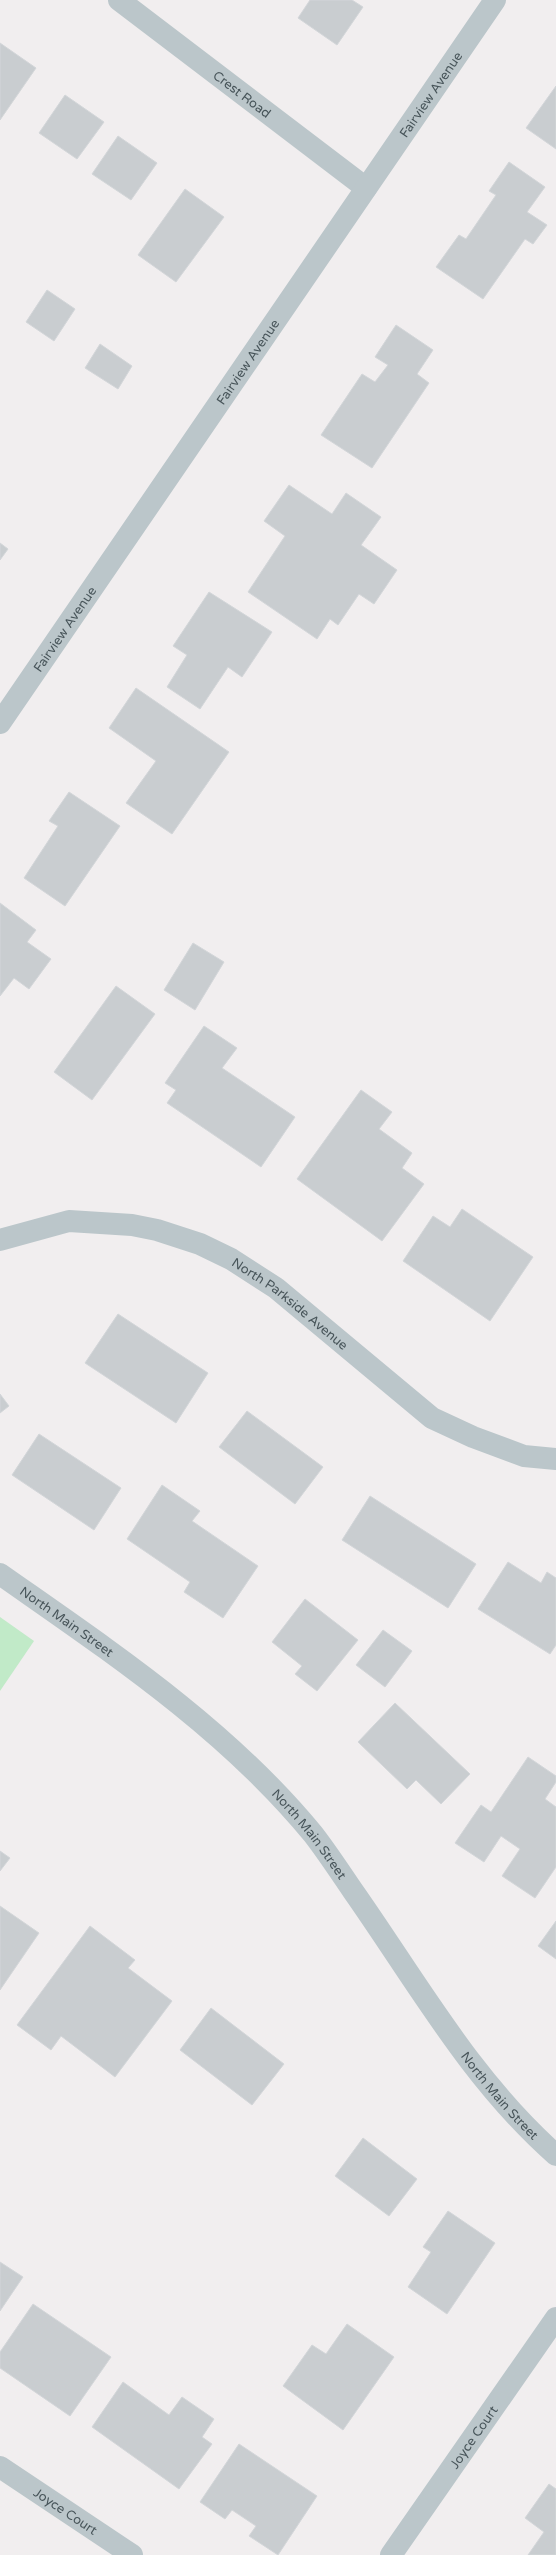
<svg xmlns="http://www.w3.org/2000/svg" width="556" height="2555" font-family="'Varela Round',sans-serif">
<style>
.green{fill:#c1eac8}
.building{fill:#c9cdd0;stroke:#d3d6d9}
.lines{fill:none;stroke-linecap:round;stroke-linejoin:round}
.minor{stroke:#bbc6ca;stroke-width:22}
.tertiary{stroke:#bbc6ca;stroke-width:22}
.labels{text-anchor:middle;stroke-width:4;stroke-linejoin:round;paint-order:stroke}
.street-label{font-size:13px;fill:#48555a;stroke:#fff}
</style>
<rect width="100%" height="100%" fill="#f1eeef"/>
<path class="green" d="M 0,1617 L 34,1641 L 0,1691 Z"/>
<path class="building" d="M 310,0 L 352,0 L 363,7 L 337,45 L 298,18 Z
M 0,43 L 36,68 L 0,120 Z
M 556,86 L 556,149 L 526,128 Z
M 65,95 L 104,122 L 77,159 L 39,133 Z
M 118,136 L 157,163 L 131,200 L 92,174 Z
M 509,162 L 545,187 L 527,212 L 547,225 L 533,244 L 525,239 L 483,299 L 436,267 L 459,235 L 466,239 L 496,195 L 489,191 Z
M 185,189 L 224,217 L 176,282 L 138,255 Z
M 47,290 L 75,309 L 54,341 L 26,322 Z
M 396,325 L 433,350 L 417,374 L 429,383 L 372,468 L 321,435 L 362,374 L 375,382 L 388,365 L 375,357 Z
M 100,344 L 132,366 L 118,389 L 85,368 Z
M 289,485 L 332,514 L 346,493 L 381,517 L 361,545 L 397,570 L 374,604 L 359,594 L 338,625 L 330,619 L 317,639 L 248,592 L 285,536 L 264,521 Z
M 0,543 L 8,549 L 0,560 Z
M 209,592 L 272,632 L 242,677 L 228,667 L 200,709 L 167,687 L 187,655 L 173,646 Z
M 136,688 L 229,752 L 172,834 L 126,803 L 156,761 L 109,728 Z
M 69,792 L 120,826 L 65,906 L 24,878 L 58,826 L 49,821 Z
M 0,903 L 36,930 L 27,942 L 51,959 L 29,989 L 14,978 L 0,996 Z
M 193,943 L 224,962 L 195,1010 L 164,990 Z
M 116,986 L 155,1014 L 92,1100 L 54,1072 Z
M 204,1026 L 237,1048 L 222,1068 L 295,1117 L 261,1167 L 167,1103 L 176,1090 L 165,1083 Z
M 361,1090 L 392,1112 L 379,1129 L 412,1153 L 402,1168 L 424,1184 L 382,1241 L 297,1179 Z
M 462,1209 L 533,1257 L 490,1321 L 403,1261 L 433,1216 L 450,1227 Z
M 118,1314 L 208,1373 L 176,1423 L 85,1363 Z
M 0,1394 L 9,1406 L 0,1413 Z
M 247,1411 L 323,1467 L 295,1504 L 219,1447 Z
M 39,1434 L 121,1488 L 94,1530 L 12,1475 Z
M 162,1485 L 200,1511 L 192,1521 L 258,1566 L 223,1618 L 184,1592 L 190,1582 L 127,1539 Z
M 370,1496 L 476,1564 L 448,1608 L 342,1540 Z
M 508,1562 L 541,1583 L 547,1572 L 556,1578 L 556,1645 L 550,1654 L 478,1609 Z
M 305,1599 L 358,1640 L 317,1691 L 295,1674 L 302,1666 L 272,1642 Z
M 383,1630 L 412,1651 L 385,1687 L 356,1665 Z
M 395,1703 L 470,1774 L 441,1804 L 416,1780 L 407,1789 L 358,1742 Z
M 528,1757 L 556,1776 L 556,1782 L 545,1799 L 556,1807 L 556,1867 L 535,1898 L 502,1876 L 520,1849 L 501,1836 L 484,1862 L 455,1843 L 481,1805 L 491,1812 Z
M 0,1851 L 10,1858 L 0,1871 Z
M 0,1906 L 39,1933 L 0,1990 Z
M 556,1921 L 556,1959 L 538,1946 Z
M 90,1926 L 135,1960 L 128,1968 L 172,2001 L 115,2077 L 61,2036 L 51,2050 L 17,2025 Z
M 211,2008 L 284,2064 L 252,2105 L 180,2050 Z
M 363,2138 L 417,2179 L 389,2216 L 335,2176 Z
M 448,2211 L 495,2243 L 447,2314 L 408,2287 L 431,2252 L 423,2247 Z
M 0,2262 L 23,2277 L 0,2311 Z
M 33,2304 L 111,2357 L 70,2416 L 0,2368 L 0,2352 Z
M 347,2324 L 394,2357 L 343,2430 L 283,2386 L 312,2345 L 326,2354 Z
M 123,2382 L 169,2415 L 182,2397 L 214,2419 L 202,2437 L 212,2444 L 179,2489 L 92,2427 Z
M 239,2444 L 317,2496 L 278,2555 L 249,2536 L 256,2526 L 232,2510 L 225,2519 L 200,2502 Z
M 549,2484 L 556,2489 L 556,2555 L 528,2555 L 544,2532 L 525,2518 Z"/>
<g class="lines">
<g class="minor">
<path id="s1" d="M 119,0 L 366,188"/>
<path id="s2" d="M 0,723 L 495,0"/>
<path id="s3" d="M 0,1240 L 69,1221 L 132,1225 L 157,1230 L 200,1244 L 231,1259 L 276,1288 L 432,1418 L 473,1437 L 524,1456 L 556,1459"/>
<path id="s4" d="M 0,2467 L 132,2555"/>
<path id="s5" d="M 391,2555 L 556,2318"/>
</g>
<path class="tertiary" id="s6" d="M 0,1574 C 111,1652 226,1728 313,1834 C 327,1852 340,1872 353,1891 C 417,1982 471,2080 556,2155"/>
</g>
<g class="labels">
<g class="street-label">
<text dy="5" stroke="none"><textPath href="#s1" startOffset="155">Crest Road</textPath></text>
<text dy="5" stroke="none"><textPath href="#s2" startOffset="762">Fairview Avenue</textPath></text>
<text dy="5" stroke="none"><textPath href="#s2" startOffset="438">Fairview Avenue</textPath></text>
<text dy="5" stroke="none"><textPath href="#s2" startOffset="114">Fairview Avenue</textPath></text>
<text dy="5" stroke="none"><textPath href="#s3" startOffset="314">North Parkside Avenue</textPath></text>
<text dy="5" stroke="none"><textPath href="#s6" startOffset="82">North Main Street</textPath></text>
<text dy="5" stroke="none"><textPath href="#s6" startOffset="406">North Main Street</textPath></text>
<text dy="5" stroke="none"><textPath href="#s6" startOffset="730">North Main Street</textPath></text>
<text dy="5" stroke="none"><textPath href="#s5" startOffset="144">Joyce Court</textPath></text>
<text dy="5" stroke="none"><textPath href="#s4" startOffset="79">Joyce Court</textPath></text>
</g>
</g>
</svg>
